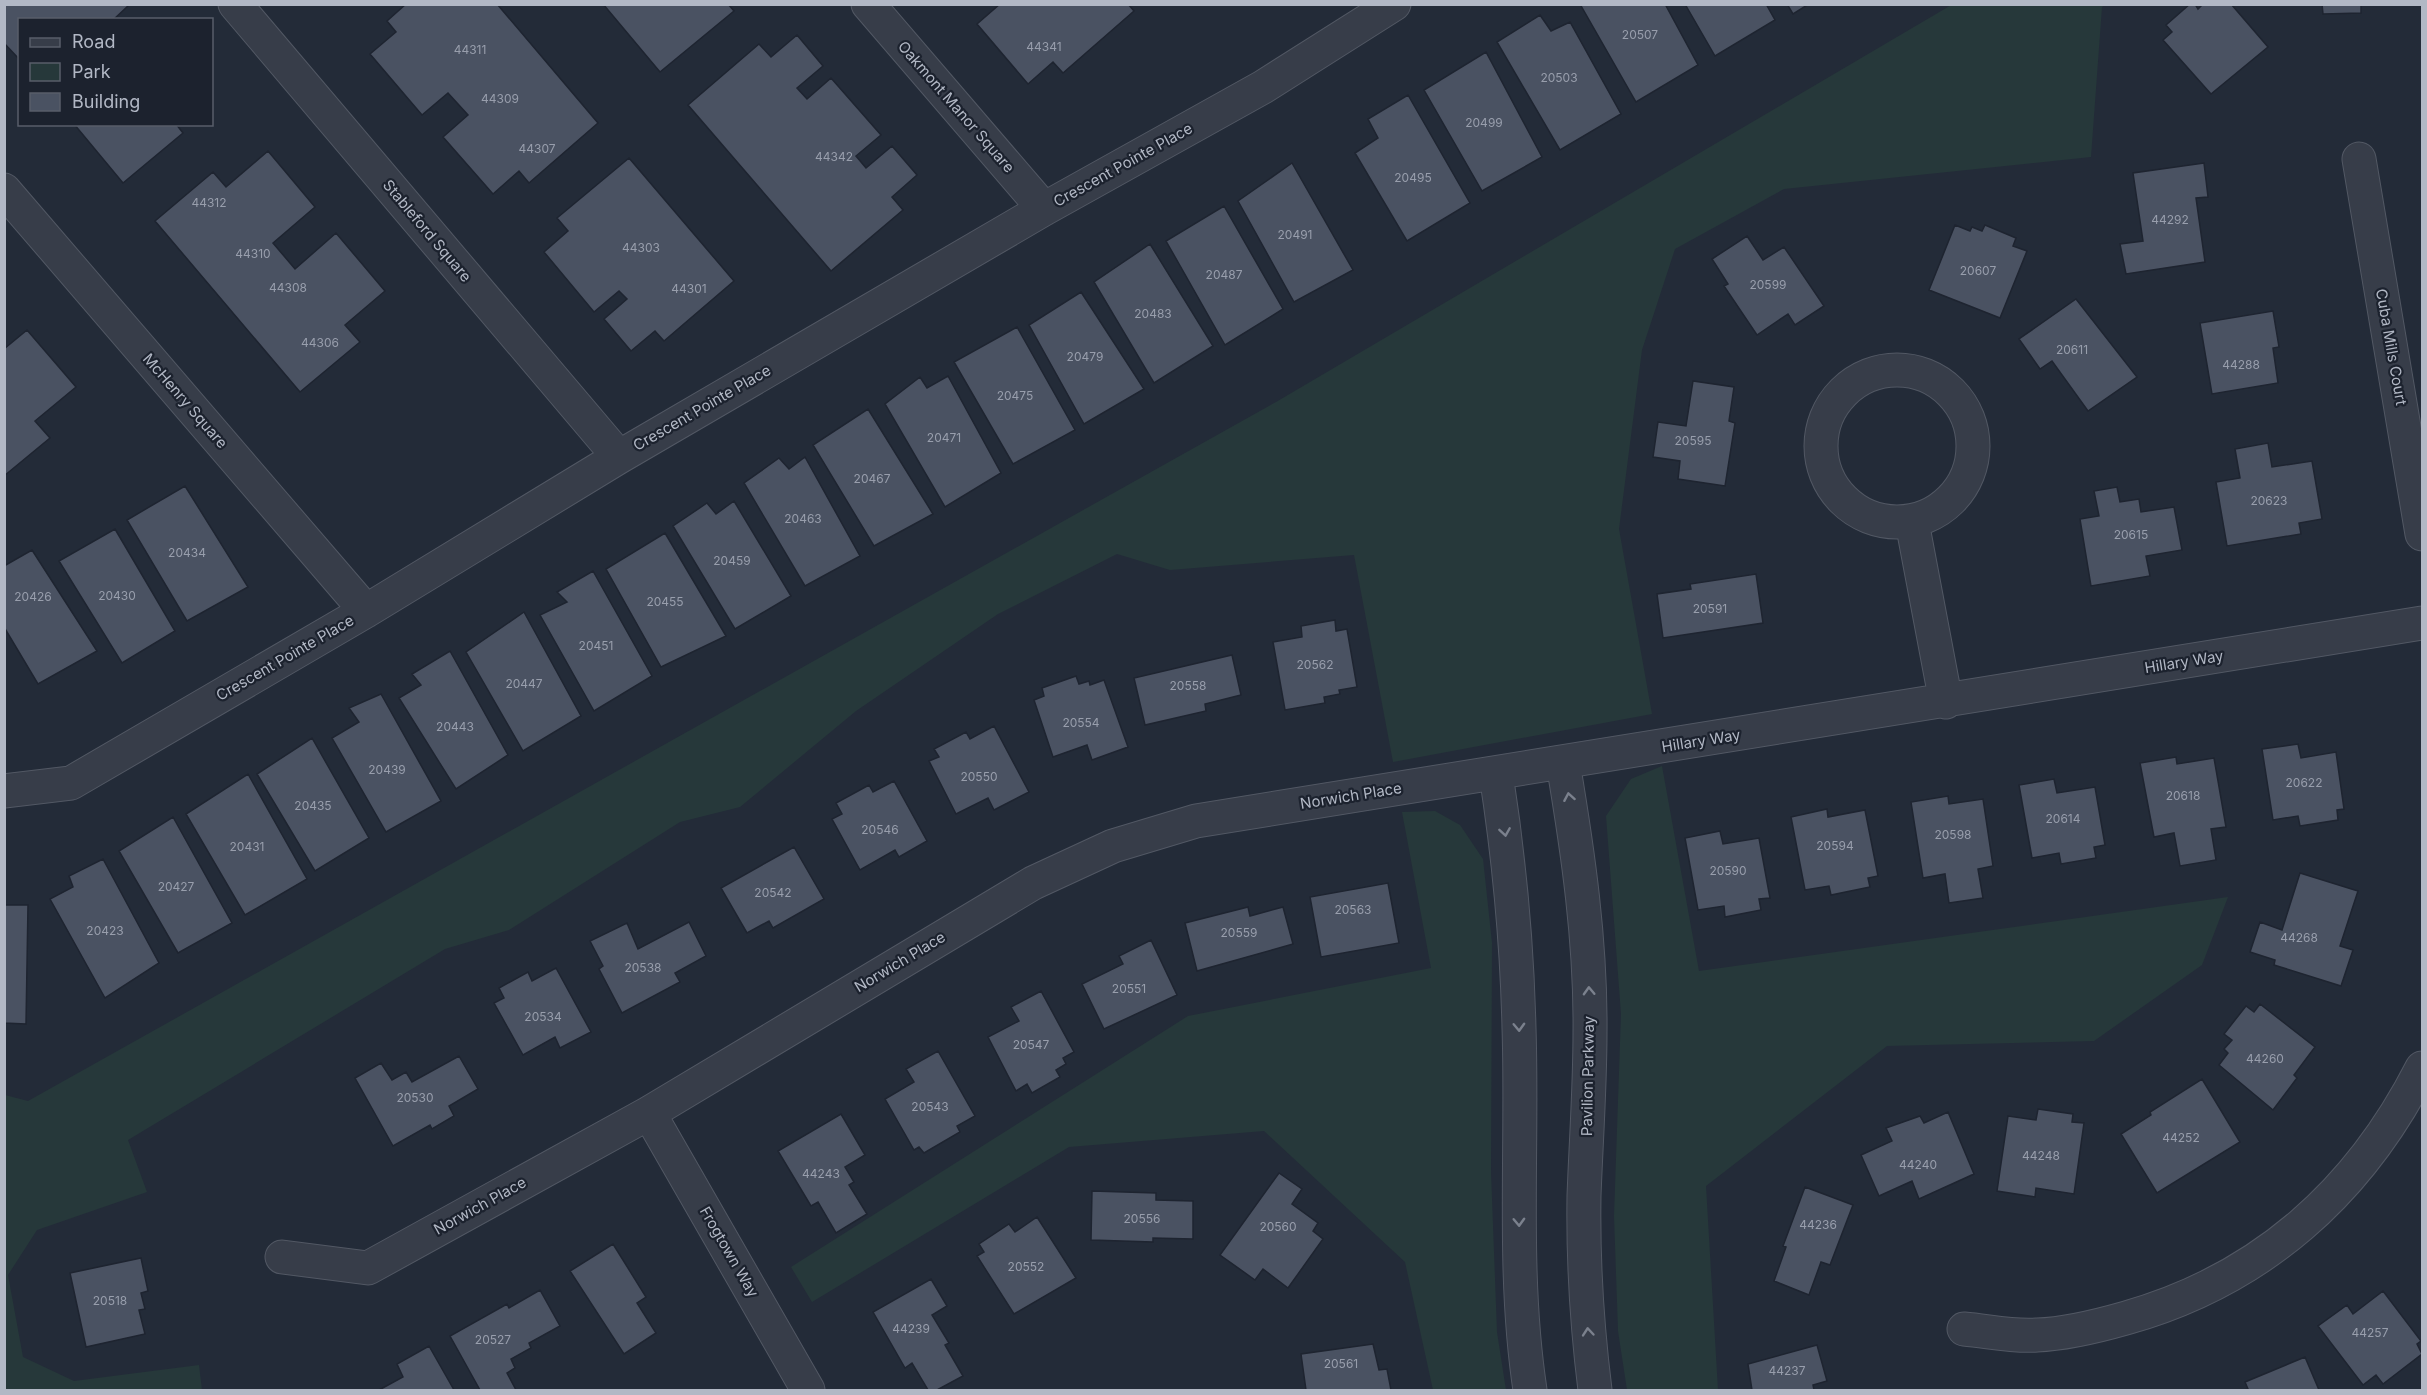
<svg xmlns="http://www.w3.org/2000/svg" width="2427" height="1395" font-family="Inter,sans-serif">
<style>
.green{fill:#26383a}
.building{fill:#4a5262;stroke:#1e2430;stroke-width:1.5}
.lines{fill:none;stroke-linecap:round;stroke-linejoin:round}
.minor-casing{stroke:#525864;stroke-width:35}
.minor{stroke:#373d49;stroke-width:33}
.oneway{stroke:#7b818d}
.labels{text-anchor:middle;stroke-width:4.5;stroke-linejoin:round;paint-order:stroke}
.number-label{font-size:12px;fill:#989eac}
.street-label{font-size:15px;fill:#b2b8c5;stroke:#1c222e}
</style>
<rect width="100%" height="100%" fill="#232b38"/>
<path class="green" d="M 1953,4 L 2105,5 L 2102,7 L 2091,157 L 1784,189 L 1675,249 L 1642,350 L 1619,529 L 1652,714 L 1393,762 L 1354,555 L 1170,570 L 1117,554 L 998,614 L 856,711 L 740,807 L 680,822 L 509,930 L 445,949 L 128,1140 L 147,1192 L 37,1230 L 8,1275 L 23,1357 L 74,1381 L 199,1365 L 202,1390 L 5,1390 L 5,1095 L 28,1101 L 1276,402 Z
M 1662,766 L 1699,971 L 2228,897 L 2202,965 L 2094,1041 L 1887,1046 L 1706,1186 L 1718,1390 L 1627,1390 L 1618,1331 L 1614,1216 L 1621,1014 L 1606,816 L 1631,779 Z
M 1435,811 L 1460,825 L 1483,859 L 1492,943 L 1491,1172 L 1497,1332 L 1506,1390 L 1433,1390 L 1405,1262 L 1264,1131 L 1069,1147 L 812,1302 L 791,1267 L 1188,1016 L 1431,968 L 1402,812 Z"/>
<path class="building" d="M 4,4 L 130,4 L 113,20 L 20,20 L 20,60 L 4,43 Z
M 406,4 L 497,4 L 598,123 L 529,183 L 519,171 L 493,194 L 443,137 L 468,115 L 448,93 L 422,115 L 370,54 L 396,32 L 387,21 Z
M 603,4 L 728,4 L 734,11 L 660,72 Z
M 1000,4 L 1128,4 L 1134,11 L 1063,73 L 1053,62 L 1028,84 L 977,24 Z
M 1580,4 L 1665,4 L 1698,65 L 1636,102 Z
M 1685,4 L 1766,4 L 1775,20 L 1715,56 Z
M 1787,4 L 1809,4 L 1793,14 Z
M 2190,4 L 2195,4 L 2198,9 L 2203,4 L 2231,4 L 2268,47 L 2211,94 L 2163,40 L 2172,32 L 2166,25 Z
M 2322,4 L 2361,4 L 2361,13 L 2323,14 Z
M 1540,15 L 1551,31 L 1570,22 L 1621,114 L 1560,150 L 1497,42 Z
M 797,35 L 823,66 L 797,88 L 807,99 L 831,78 L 881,135 L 856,156 L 866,168 L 892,146 L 917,175 L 892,197 L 903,210 L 831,271 L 688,105 L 759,44 L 771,57 Z
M 1486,52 L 1542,157 L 1482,191 L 1424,90 Z
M 1408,95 L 1470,203 L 1407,241 L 1355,153 L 1378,138 L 1368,119 Z
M 74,124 L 176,124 L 183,133 L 123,183 Z
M 268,151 L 315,207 L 273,243 L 295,269 L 336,233 L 385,291 L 345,325 L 360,342 L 300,392 L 155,221 L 213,172 L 226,187 Z
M 629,158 L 734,281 L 664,341 L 655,331 L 631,351 L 604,319 L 627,299 L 619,291 L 594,312 L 544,252 L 568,231 L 557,218 Z
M 1292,163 L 1353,270 L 1294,302 L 1238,201 Z
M 2204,163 L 2208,197 L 2196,198 L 2205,262 L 2126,274 L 2120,244 L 2143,241 L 2133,173 Z
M 1224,206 L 1283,309 L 1225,345 L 1166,241 Z
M 1955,225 L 1970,231 L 1972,227 L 1982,231 L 1985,225 L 2016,238 L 2013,246 L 2027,251 L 2000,318 L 1929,290 Z
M 1747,236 L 1763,260 L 1784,247 L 1824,306 L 1795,325 L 1788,314 L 1757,335 L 1724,286 L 1728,284 L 1712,259 Z
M 1150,244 L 1213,346 L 1154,383 L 1094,282 Z
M 1081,292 L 1144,389 L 1084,424 L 1029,325 Z
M 2076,299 L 2137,377 L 2088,411 L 2052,361 L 2040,369 L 2019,339 Z
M 2273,311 L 2279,347 L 2273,348 L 2278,383 L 2212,394 L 2200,323 Z
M 1017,327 L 1075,430 L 1013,464 L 954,362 Z
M 27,330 L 76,387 L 35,421 L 50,438 L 4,476 L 4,349 Z
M 948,376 L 1001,473 L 945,507 L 885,404 L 920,377 L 927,388 Z
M 1693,381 L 1734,387 L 1729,421 L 1735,423 L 1725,486 L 1678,479 L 1680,461 L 1653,457 L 1658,422 L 1686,426 Z
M 868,409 L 933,514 L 874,546 L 813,445 Z
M 2268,443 L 2272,467 L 2312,461 L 2322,519 L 2299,523 L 2301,534 L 2227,546 L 2216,482 L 2240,478 L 2235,449 Z
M 805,457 L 860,556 L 805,586 L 744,483 L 779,458 L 789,469 Z
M 185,486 L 248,587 L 187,621 L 127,520 Z
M 2117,487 L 2120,502 L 2139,499 L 2141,512 L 2174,507 L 2182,550 L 2146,556 L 2150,576 L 2091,586 L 2080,519 L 2099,516 L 2094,491 Z
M 734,501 L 791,596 L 735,629 L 673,526 L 707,503 L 716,514 Z
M 115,529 L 175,631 L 122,663 L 59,561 Z
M 665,533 L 726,636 L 661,667 L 606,569 Z
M 32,550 L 97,651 L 38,684 L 4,627 L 4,566 Z
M 593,571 L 652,676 L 594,711 L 540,615 L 567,602 L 557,592 Z
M 1756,574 L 1763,623 L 1663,638 L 1657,594 L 1691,589 L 1690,584 Z
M 524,612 L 581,716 L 523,751 L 466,652 Z
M 1335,620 L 1336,631 L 1347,629 L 1357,687 L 1339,690 L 1340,694 L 1324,697 L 1325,703 L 1285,710 L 1273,642 L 1302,637 L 1301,626 Z
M 450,651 L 508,755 L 456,789 L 399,698 L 421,685 L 412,674 Z
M 1232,655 L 1241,695 L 1205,704 L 1206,711 L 1145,725 L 1134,678 Z
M 1076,676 L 1079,684 L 1089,681 L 1090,685 L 1104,680 L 1128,747 L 1092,760 L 1087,745 L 1053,757 L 1034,700 L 1044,696 L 1042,688 Z
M 381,694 L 441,801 L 386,832 L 332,738 L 359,722 L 349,708 Z
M 994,726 L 1029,792 L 994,810 L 988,798 L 956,814 L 929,761 L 939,757 L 934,749 L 966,732 L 970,739 Z
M 312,738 L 369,838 L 315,871 L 257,774 Z
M 2298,744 L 2301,758 L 2336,752 L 2344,809 L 2337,810 L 2338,820 L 2300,826 L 2298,816 L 2273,820 L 2262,749 Z
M 2176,757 L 2177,764 L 2214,758 L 2226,827 L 2211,829 L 2216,860 L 2180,866 L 2174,833 L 2154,837 L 2140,763 Z
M 248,774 L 307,879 L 245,915 L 186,814 Z
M 2054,779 L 2057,793 L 2095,787 L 2105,845 L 2094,847 L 2096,858 L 2061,864 L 2059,853 L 2032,858 L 2019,785 Z
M 894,781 L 927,841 L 899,857 L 895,850 L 860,870 L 832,819 L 842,814 L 836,803 L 869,785 L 873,792 Z
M 1948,796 L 1949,804 L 1983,799 L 1993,866 L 1978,869 L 1983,898 L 1949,903 L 1945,874 L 1923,878 L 1911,802 Z
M 1827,809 L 1828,817 L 1865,810 L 1878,876 L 1868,878 L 1870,887 L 1831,895 L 1829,886 L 1805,890 L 1791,817 Z
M 173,817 L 232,923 L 178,953 L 119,851 Z
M 1720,831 L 1723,844 L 1759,838 L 1770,898 L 1759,899 L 1761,910 L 1725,917 L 1724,906 L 1698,910 L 1685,838 Z
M 794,847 L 824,899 L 773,928 L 769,921 L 747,933 L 721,888 Z
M 103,859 L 159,963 L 105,998 L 50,899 L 73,887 L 69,876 Z
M 2300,873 L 2358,891 L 2340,946 L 2353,950 L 2341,986 L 2274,965 L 2275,960 L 2250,952 L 2260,922 L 2282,930 Z
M 1388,883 L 1399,943 L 1321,957 L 1310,897 Z
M 4,905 L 28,905 L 26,1024 L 4,1023 Z
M 1248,907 L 1250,916 L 1283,907 L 1293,944 L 1197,971 L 1185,923 Z
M 689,922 L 706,956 L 675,973 L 680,982 L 622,1013 L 599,969 L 603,966 L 590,941 L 627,923 L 638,949 Z
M 1151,940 L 1177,995 L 1104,1029 L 1082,984 L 1123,964 L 1119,956 Z
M 556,968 L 591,1032 L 560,1048 L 555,1037 L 523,1055 L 494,1003 L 504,998 L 499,988 L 528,972 L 532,981 Z
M 1041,991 L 1074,1052 L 1063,1058 L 1066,1064 L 1056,1070 L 1060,1077 L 1032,1093 L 1027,1084 L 1016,1091 L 988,1037 L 1019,1021 L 1011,1007 Z
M 2260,1004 L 2315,1047 L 2294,1075 L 2297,1078 L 2273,1110 L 2219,1065 L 2228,1053 L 2224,1049 L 2232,1040 L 2224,1034 L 2246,1006 L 2254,1012 Z
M 938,1051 L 975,1116 L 957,1126 L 960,1132 L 924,1153 L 919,1147 L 914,1150 L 885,1099 L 914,1082 L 906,1069 Z
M 459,1056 L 478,1089 L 449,1106 L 454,1116 L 432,1129 L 430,1125 L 393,1146 L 355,1078 L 381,1063 L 392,1080 L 406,1072 L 412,1082 Z
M 2202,1079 L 2240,1142 L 2157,1193 L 2121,1134 L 2151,1115 L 2150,1112 Z
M 2038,1109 L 2073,1114 L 2072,1122 L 2084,1123 L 2074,1194 L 2036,1188 L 2035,1197 L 1997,1191 L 2008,1116 L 2036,1120 Z
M 1948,1112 L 1974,1174 L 1919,1199 L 1912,1181 L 1879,1196 L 1861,1155 L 1892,1141 L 1886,1128 L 1920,1116 L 1924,1123 Z
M 841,1114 L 865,1155 L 845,1167 L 854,1182 L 849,1185 L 867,1214 L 836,1233 L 818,1202 L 811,1206 L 778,1151 Z
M 1279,1173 L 1302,1189 L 1292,1204 L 1318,1223 L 1313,1231 L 1323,1239 L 1288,1288 L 1263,1269 L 1255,1280 L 1220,1255 Z
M 1805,1187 L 1853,1205 L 1830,1265 L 1821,1262 L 1809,1295 L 1774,1281 L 1786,1247 L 1783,1246 Z
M 1092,1191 L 1156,1193 L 1156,1200 L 1193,1201 L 1193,1239 L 1153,1238 L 1153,1242 L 1091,1240 Z
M 1037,1217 L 1076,1278 L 1014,1314 L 977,1256 L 984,1252 L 979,1244 L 1009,1224 L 1015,1232 Z
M 613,1244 L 646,1297 L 637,1303 L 656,1333 L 624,1354 L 570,1271 Z
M 141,1258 L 148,1291 L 141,1293 L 145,1309 L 139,1310 L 145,1334 L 86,1347 L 70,1273 Z
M 931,1279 L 947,1306 L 932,1315 L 949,1343 L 945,1345 L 963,1376 L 937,1390 L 928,1390 L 912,1363 L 905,1368 L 873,1312 Z
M 540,1290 L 560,1326 L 529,1343 L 531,1348 L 511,1359 L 515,1368 L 507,1373 L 516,1390 L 480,1390 L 450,1336 L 507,1304 L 509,1308 Z
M 2383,1291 L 2421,1341 L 2417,1344 L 2422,1354 L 2383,1384 L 2376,1375 L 2363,1385 L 2318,1326 L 2347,1305 L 2353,1314 Z
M 1373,1344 L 1379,1370 L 1387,1369 L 1391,1390 L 1306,1390 L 1301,1354 Z
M 1817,1345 L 1827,1381 L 1813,1385 L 1814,1390 L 1752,1390 L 1748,1364 Z
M 429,1346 L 454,1390 L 379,1390 L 403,1377 L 397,1364 Z
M 2305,1357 L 2319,1390 L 2244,1390 L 2248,1389 L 2245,1382 Z"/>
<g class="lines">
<g class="minor-casing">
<path id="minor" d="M 235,4 L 619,457
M 868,4 L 1044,209
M 2359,159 L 2422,534
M 4,190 L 366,611
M1821 446a76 76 0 1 1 152 0a76 76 0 1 1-152 0Z
M 1912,522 L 1946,702
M 1563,763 C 1578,852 1591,942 1590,1033 C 1590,1087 1586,1142 1584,1196 C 1583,1261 1587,1326 1595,1390
M 1496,774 C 1509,858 1517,943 1519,1028 C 1523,1148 1512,1271 1530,1390
M 4,791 L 71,783 L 366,611 L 619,457 L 1044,209 L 1263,87 L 1394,4
M 649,1113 L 808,1390
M 282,1257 L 368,1268 L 649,1113 L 1033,883 L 1113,846 L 1196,821 L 2422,623
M 1964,1329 C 1988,1331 2013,1337 2037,1335 C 2067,1334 2098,1326 2126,1318 C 2261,1280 2359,1192 2422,1068"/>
</g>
<use href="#minor" class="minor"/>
</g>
<defs><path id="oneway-chevron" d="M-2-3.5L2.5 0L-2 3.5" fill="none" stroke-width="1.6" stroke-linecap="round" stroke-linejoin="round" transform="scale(1.5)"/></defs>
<g class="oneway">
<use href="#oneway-chevron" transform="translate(1569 797) rotate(-100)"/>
<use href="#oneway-chevron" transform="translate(1505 832) rotate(81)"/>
<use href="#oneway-chevron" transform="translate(1589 991) rotate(-92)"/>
<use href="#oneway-chevron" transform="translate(1519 1027) rotate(88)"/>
<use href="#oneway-chevron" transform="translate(1519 1222) rotate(88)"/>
<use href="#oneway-chevron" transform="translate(1588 1332) rotate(-95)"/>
</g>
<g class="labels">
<g class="number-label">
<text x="1640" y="39">20507</text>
<text x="1044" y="51">44341</text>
<text x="470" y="54">44311</text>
<text x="1559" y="82">20503</text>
<text x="500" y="103">44309</text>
<text x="1484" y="127">20499</text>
<text x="537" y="153">44307</text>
<text x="834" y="161">44342</text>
<text x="1413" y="182">20495</text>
<text x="209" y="207">44312</text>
<text x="2170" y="224">44292</text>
<text x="1295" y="239">20491</text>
<text x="641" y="252">44303</text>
<text x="253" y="258">44310</text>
<text x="1978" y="275">20607</text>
<text x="1224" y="279">20487</text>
<text x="1768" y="289">20599</text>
<text x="288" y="292">44308</text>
<text x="689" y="293">44301</text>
<text x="1153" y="318">20483</text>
<text x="320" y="347">44306</text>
<text x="2072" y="354">20611</text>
<text x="1085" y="361">20479</text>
<text x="2241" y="369">44288</text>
<text x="1015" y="400">20475</text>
<text x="944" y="442">20471</text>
<text x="1693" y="445">20595</text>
<text x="872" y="483">20467</text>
<text x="2269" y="505">20623</text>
<text x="803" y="523">20463</text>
<text x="2131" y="539">20615</text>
<text x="187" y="557">20434</text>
<text x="732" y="565">20459</text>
<text x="117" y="600">20430</text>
<text x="33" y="601">20426</text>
<text x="665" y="606">20455</text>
<text x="1710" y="613">20591</text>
<text x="596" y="650">20451</text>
<text x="1315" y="669">20562</text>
<text x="524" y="688">20447</text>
<text x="1188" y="690">20558</text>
<text x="1081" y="727">20554</text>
<text x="455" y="731">20443</text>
<text x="387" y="774">20439</text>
<text x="979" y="781">20550</text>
<text x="2304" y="787">20622</text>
<text x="2183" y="800">20618</text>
<text x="313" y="810">20435</text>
<text x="2063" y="823">20614</text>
<text x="880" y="834">20546</text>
<text x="1953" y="839">20598</text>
<text x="1835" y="850">20594</text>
<text x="247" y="851">20431</text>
<text x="1728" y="875">20590</text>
<text x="176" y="891">20427</text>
<text x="773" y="897">20542</text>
<text x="1353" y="914">20563</text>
<text x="105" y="935">20423</text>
<text x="1239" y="937">20559</text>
<text x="2299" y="942">44268</text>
<text x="643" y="972">20538</text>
<text x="1129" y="993">20551</text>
<text x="543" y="1021">20534</text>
<text x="1031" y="1049">20547</text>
<text x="2265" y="1063">44260</text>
<text x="415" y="1102">20530</text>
<text x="930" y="1111">20543</text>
<text x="2181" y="1142">44252</text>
<text x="2041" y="1160">44248</text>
<text x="1918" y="1169">44240</text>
<text x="821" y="1178">44243</text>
<text x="1142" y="1223">20556</text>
<text x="1818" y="1229">44236</text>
<text x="1278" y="1231">20560</text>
<text x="1026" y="1271">20552</text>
<text x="110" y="1305">20518</text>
<text x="911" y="1333">44239</text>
<text x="2370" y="1337">44257</text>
<text x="493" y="1344">20527</text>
<text x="1341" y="1368">20561</text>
<text x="1787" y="1375">44237</text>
</g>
<g class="street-label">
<text transform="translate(956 107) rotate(49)" y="5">Oakmont Manor Square</text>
<text transform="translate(1123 165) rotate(-29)" y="5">Crescent Pointe Place</text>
<text transform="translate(427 231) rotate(50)" y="5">Stableford Square</text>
<text transform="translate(2391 347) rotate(80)" y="5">Cuba Mills Court</text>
<text transform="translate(185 401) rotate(49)" y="5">McHenry Square</text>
<text transform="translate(702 408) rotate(-30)" y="5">Crescent Pointe Place</text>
<text transform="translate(285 658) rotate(-30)" y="5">Crescent Pointe Place</text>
<text transform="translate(2184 662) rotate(-9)" y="5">Hillary Way</text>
<text transform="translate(1701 741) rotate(-9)" y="5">Hillary Way</text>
<text transform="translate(1351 796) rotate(-9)" y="5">Norwich Place</text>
<text transform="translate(900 962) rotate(-31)" y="5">Norwich Place</text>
<text transform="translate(1588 1076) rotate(-89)" y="5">Pavilion Parkway</text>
<text transform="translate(480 1206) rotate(-29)" y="5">Norwich Place</text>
<text transform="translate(729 1252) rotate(60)" y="5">Frogtown Way</text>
</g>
</g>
<rect width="2427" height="1395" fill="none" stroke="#b2b8c5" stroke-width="12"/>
<rect x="18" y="18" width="195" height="108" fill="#1c222e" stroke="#585e6a" stroke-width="1.5"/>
<rect x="30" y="38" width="30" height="9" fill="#373d49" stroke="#585e6a" stroke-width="1.5"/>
<text x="72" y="48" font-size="18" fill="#b2b8c5">Road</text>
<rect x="30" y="63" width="30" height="18" fill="#26383a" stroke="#585e6a" stroke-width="1.5"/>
<text x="72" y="78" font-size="18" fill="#b2b8c5">Park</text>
<rect x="30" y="93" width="30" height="18" fill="#4a5262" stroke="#585e6a" stroke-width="1.5"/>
<text x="72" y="108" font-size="18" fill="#b2b8c5">Building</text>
</svg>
